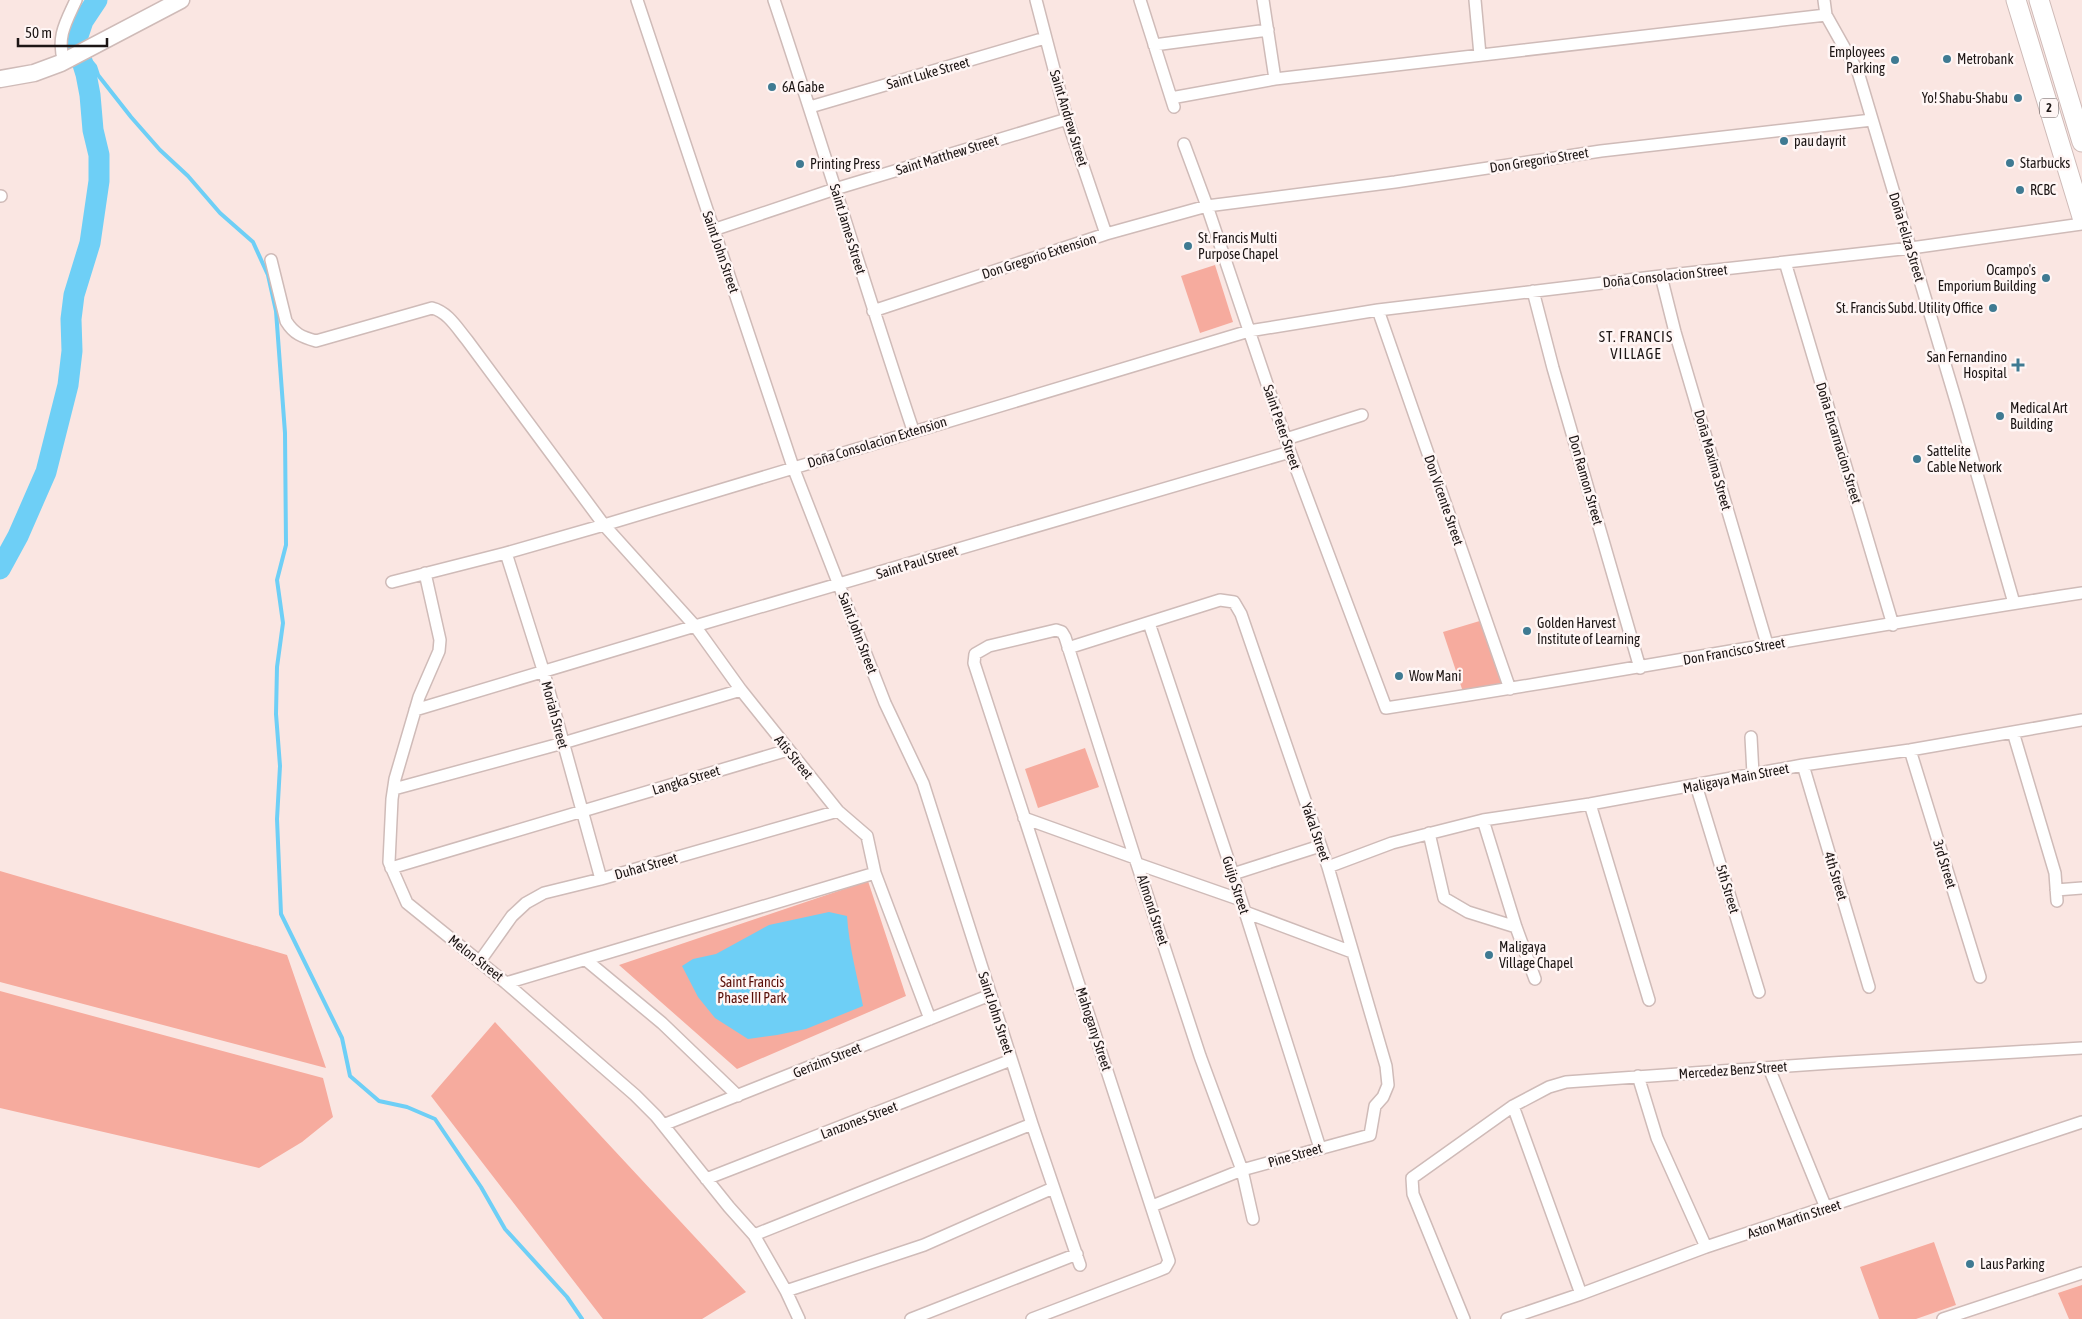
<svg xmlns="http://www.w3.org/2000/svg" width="2082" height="1319" font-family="'Asap Condensed',sans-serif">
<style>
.green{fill:#f6ab9e}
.water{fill:#6ecff6}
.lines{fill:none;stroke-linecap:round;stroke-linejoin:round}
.stream{stroke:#6ecff6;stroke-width:4}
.river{stroke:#6ecff6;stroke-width:21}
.minor-casing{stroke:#cfbbb8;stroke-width:14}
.secondary-casing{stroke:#cfbbb8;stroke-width:19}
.trunk-casing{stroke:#cfbbb8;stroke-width:21}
.minor{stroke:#fff;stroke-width:11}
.secondary{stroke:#fff;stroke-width:16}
.trunk{stroke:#fff;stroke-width:19}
.poi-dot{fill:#3f7a92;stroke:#fff6f5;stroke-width:2}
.labels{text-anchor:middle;stroke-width:5;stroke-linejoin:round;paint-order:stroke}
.shield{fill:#fff6f5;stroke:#615958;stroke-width:1}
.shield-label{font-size:12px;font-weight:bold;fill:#1d1615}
.poi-label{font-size:14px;fill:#1d1615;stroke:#fff6f5;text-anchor:start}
.street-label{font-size:14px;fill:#1d1615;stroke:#fff6f5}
.park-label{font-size:14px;fill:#5a0f08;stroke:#fff6f5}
.neighbourhood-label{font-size:15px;letter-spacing:1px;fill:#1d1615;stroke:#fff6f5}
</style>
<rect width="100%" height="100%" fill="#fae6e2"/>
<path class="green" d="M 1215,265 L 1233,322 L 1200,333 L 1181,276 Z
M 1483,620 L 1507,688 L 1464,695 L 1443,632 Z
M 1085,748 L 1099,787 L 1038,808 L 1025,769 Z
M 0,871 L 287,955 L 326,1068 L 0,982 Z
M 868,881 L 906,996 L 737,1069 L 619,965 Z
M 0,991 L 323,1078 L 333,1117 L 302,1142 L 259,1168 L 0,1108 Z
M 495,1022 L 746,1292 L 702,1319 L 603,1319 L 431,1096 Z
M 1934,1242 L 1956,1305 L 1916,1319 L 1879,1319 L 1860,1267 Z
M 2082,1285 L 2082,1319 L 2069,1319 L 2058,1293 Z"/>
<path class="water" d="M 829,912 L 847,916 C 849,947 857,975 863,1006 L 806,1029 L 777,1035 L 748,1039 L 715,1018 L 698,997 L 682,966 L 693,959 L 716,954 L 769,925 Z"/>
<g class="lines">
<path class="stream" d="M 85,54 L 95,66 L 98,75 L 131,117 L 160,150 L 188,176 L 220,213 L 253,242 L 268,275 L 276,311 L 285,433 L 286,545 L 277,580 L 283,623 L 277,667 L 276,714 L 280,766 L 277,819 L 281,914 L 342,1038 L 350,1076 L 379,1101 L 407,1107 L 435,1119 L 481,1187 L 505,1229 L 567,1297 L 582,1319"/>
<path class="river" d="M 0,569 L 18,536 L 46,472 L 68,385 L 72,351 L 71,319 L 74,295 L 90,243 L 99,181 L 99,155 L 93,130 L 90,95 L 86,74 L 76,42 L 83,21 L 97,0"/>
<g class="minor-casing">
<path id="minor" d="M 637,0 L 793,467 L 885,703 L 923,783 L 1032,1124 L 1080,1265
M 774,0 C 822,143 865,287 913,430
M 1036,0 L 1067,119 L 1106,234
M 1140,0 L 1174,107
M 1263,0 L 1275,79
M 1475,0 L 1480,55
M 1824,0 L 1826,15 L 1858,72 L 1958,408 L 2014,603
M 1154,45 L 1268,30
M 64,62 C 56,37 66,22 76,0
M 1171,98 L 1275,79 L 1826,15
M 810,107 L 1045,38
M 1184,144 L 1207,206 L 1290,452 L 1386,708 C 1618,673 1849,628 2082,593
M 0,196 L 1,196
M 713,230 L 835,189 L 1067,119
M 271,260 L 286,321 C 294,334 302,337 316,341 L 432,308 C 448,312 457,328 467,340 L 604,525 L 695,626 L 741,690 L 838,811 L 867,836 L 875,873 L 930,1019
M 1785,262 L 1893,625
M 1661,276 L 1675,332 L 1767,644
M 1533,291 L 1553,368 L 1640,668
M 1378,310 L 1510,689
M 873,311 L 1106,234 L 1207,206 L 1395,182 L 1601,151 L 1872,120
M 1286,439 L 1362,415
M 506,553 L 544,673 L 601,879
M 425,573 L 440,640 L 439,651 L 419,697 L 395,779 L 392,799 L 389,862 L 407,903 L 506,983 L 875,873
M 392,582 L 506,553 L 604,525 L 1249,331 L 1378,310 L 1661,276 L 1911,248 L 2082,224
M 1149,623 L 1233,874 L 1320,1148
M 1068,648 L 1220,600 L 1234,602 L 1241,614 L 1328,867 L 1386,1066 L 1388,1085 L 1383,1097 L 1375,1106 L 1370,1135 L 1242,1170 L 1152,1206
M 415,710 L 695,626 L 1290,452
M 2013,732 L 2055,873 L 2057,901
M 1751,737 L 1753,774
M 1910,750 L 1980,977
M 1803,765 L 1869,987
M 1696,785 L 1759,992
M 394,789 L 563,743 L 741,690
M 1590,804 L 1649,1000
M 1024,818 L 1135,858
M 1483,820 L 1516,927 L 1535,979
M 1429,833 L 1444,898 L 1468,912 L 1516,927
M 1138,864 L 1241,900
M 1328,867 L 1392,843 L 1483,820 L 1590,804 L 1803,765 L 1910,750 L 2082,720
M 391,868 L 788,750
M 1233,874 L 1320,846
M 2056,890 L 2082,888
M 1245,912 L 1352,952
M 586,960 L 662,1023 L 738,1096
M 480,961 L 512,916 L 526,903 L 544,893 L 601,879 L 838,811
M 506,983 L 635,1095 L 656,1116 L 729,1207 L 754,1235 L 786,1291 L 799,1319
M 1769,1068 L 1826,1208
M 1638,1076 L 1657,1138 L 1706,1247
M 1513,1106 L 1581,1294
M 663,1125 L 990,995
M 706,1179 L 1011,1060
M 754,1235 L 1032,1124
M 786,1291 L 924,1245 L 1053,1188
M 911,1319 L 1077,1254
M 1032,1319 L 1155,1272 L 1165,1268 L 1169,1261 L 974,663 L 975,654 L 989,646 L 1056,630 L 1062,632 L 1065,637 L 1135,858 L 1200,1056 L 1242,1170 L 1253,1219
M 1464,1319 L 1413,1194 L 1412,1178 L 1513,1106 L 1549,1087 L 1566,1082 L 1831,1063 L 2082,1048
M 1507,1319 L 1581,1294 L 1706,1247 L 2082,1122
M 1943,1319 L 2082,1273"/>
</g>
<g class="secondary-casing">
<path id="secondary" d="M 0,79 L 34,73 L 61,63 L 181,0"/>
</g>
<g class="trunk-casing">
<path id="trunk" d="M 2016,0 L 2082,217
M 2039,0 L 2082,142"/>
</g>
<use href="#minor" class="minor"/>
<use href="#secondary" class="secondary"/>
<use href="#trunk" class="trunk"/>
</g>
<g class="poi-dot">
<circle cx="1947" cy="59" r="5"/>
<circle cx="1895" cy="60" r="5"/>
<circle cx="772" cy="87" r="5"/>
<circle cx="2018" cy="98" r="5"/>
<circle cx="1784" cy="141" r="5"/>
<circle cx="2010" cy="163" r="5"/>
<circle cx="800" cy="164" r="5"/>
<circle cx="2020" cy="190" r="5"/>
<circle cx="1188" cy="246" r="5"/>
<circle cx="2046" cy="278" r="5"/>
<circle cx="1993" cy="308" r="5"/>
<path d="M2015.5 357.5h5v5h5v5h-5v5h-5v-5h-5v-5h5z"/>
<circle cx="2000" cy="416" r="5"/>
<circle cx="1917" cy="459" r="5"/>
<circle cx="1527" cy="631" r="5"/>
<circle cx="1399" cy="676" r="5"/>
<circle cx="1489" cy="955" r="5"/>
<circle cx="1970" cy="1264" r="5"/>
</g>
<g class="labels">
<rect class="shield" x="2040" y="98.5" width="18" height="19" rx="4"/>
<g class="shield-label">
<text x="2049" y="112">2</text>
</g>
<g class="poi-label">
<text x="1885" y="57" text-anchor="end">Employees<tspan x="1885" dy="16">Parking</tspan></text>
<text x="1957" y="64">Metrobank</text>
<text x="782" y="92">6A Gabe</text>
<text x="2008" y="103" text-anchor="end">Yo! Shabu-Shabu</text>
<text x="1794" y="146">pau dayrit</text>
<text x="2020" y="168">Starbucks</text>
<text x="810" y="169">Printing Press</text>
<text x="2030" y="195">RCBC</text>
<text x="1198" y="243">St. Francis Multi<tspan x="1198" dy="16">Purpose Chapel</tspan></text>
<text x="2036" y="275" text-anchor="end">Ocampo's<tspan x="2036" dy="16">Emporium Building</tspan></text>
<text x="1983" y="313" text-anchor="end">St. Francis Subd. Utility Office</text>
<text x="2007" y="362" text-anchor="end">San Fernandino<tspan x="2007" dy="16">Hospital</tspan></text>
<text x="2010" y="413">Medical Art<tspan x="2010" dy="16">Building</tspan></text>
<text x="1927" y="456">Sattelite<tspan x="1927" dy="16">Cable Network</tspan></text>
<text x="1537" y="628">Golden Harvest<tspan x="1537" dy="16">Institute of Learning</tspan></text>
<text x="1409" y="681">Wow Mani</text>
<text x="1499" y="952">Maligaya<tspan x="1499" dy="16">Village Chapel</tspan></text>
<text x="1980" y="1269">Laus Parking</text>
</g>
<g class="street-label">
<text transform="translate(928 73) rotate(-16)" y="5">Saint Luke Street</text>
<text transform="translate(1069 118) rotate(73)" y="5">Saint Andrew Street</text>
<text transform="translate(947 155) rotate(-17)" y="5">Saint Matthew Street</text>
<text transform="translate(1539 160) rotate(-9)" y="5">Don Gregorio Street</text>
<text transform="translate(848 229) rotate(73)" y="5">Saint James Street</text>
<text transform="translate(1907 237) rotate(73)" y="5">Doña Feliza Street</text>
<text transform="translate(721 252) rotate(71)" y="5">Saint John Street</text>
<text transform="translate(1039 256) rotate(-18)" y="5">Don Gregorio Extension</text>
<text transform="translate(1665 276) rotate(-6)" y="5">Doña Consolacion Street</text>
<text transform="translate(1282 427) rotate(71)" y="5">Saint Peter Street</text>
<text transform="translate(877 442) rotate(-17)" y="5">Doña Consolacion Extension</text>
<text transform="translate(1839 443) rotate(73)" y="5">Doña Encarnacion Street</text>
<text transform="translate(1713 460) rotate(74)" y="5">Doña Maxima Street</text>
<text transform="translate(1586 480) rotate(74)" y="5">Don Ramon Street</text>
<text transform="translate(1444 500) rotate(71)" y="5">Don Vicente Street</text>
<text transform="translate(917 562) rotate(-17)" y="5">Saint Paul Street</text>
<text transform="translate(858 633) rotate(69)" y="5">Saint John Street</text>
<text transform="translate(1734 651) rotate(-10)" y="5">Don Francisco Street</text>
<text transform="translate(555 715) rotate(75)" y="5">Moriah Street</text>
<text transform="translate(794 757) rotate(51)" y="5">Atis Street</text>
<text transform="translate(1736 778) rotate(-11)" y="5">Maligaya Main Street</text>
<text transform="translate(686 780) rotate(-17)" y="5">Langka Street</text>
<text transform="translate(1316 832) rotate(71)" y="5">Yakal Street</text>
<text transform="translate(1945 864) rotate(73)" y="5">3rd Street</text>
<text transform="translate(646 866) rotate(-16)" y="5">Duhat Street</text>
<text transform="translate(1836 876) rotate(73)" y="5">4th Street</text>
<text transform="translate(1236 885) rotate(72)" y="5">Guijo Street</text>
<text transform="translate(1728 889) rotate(73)" y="5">5th Street</text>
<text transform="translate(1153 910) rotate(72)" y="5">Almond Street</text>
<text transform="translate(476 958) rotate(38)" y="5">Melon Street</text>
<text transform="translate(996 1013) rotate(72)" y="5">Saint John Street</text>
<text transform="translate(1094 1029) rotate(72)" y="5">Mahogany Street</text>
<text transform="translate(827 1060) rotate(-22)" y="5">Gerizim Street</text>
<text transform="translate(1733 1070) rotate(-4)" y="5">Mercedez Benz Street</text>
<text transform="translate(859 1120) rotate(-21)" y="5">Lanzones Street</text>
<text transform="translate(1295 1155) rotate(-16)" y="5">Pine Street</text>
<text transform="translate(1794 1219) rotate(-18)" y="5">Aston Martin Street</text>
</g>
<g class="park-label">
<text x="752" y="987">Saint Francis<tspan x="752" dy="16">Phase III Park</tspan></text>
</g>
<g class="neighbourhood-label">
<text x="1636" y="342">ST. FRANCIS<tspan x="1636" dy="17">VILLAGE</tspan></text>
</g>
</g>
<path d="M18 38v8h89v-8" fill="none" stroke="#1d1615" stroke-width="2.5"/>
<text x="25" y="38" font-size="15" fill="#1d1615" stroke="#fff6f5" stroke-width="4" paint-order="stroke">50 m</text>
</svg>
